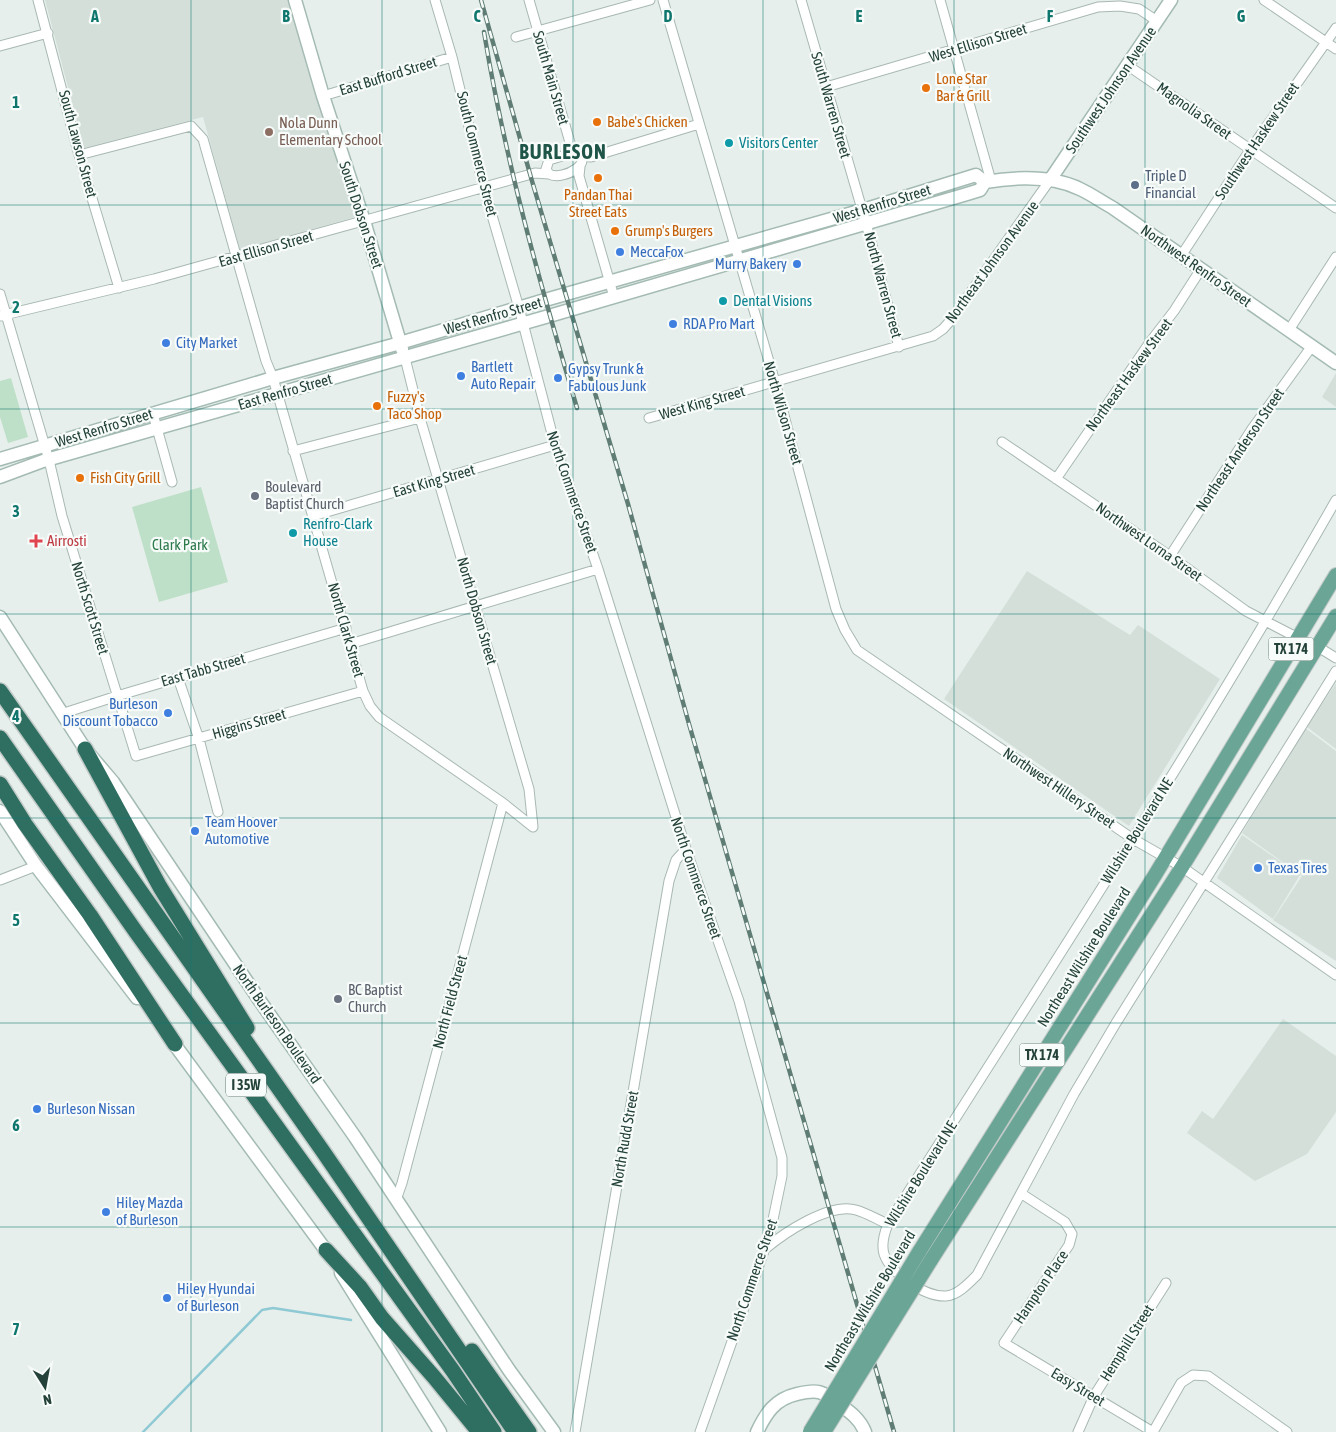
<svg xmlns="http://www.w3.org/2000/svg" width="1336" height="1432" font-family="'Asap Condensed',sans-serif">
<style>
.built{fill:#d4dfda}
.green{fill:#bfe0c8}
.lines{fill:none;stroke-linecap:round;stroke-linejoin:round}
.stream{stroke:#8ec9d4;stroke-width:2.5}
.street-casing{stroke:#a8b8b2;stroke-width:11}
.secondary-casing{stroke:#a4bbb3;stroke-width:15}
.primary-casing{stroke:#c2cac8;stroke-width:16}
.highway-casing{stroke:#c2cac8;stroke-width:18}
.street{stroke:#fff;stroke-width:9}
.secondary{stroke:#fff;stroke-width:12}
.primary{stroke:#6aa596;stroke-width:14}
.highway{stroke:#2f6f62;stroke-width:15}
.rail-casing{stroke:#5f7d75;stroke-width:4.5}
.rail{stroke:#f7fbf9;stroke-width:2.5;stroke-dasharray:8;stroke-linecap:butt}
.primary-bridge-casing{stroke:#c2cac8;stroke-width:16;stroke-linecap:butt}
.primary-bridge{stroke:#6aa596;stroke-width:14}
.grid{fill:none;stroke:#0f766e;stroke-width:1;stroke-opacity:0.55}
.food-dot{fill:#e8710a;stroke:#f7fbf9;stroke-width:2}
.education-dot{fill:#8d6e63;stroke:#f7fbf9;stroke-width:2}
.culture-dot{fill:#0f9aa8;stroke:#f7fbf9;stroke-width:2}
.service-dot{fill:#5c6f8a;stroke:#f7fbf9;stroke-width:2}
.shop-dot{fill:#3f7fe0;stroke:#f7fbf9;stroke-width:2}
.worship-dot{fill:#6b7280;stroke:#f7fbf9;stroke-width:2}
.health-dot{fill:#e0444e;stroke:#f7fbf9;stroke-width:2}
.labels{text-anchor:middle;stroke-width:4.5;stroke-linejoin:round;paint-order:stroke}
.shield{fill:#f7fbf9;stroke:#637a73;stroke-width:1}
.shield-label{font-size:14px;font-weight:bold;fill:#24423a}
.street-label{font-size:15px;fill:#24423a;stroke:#f7fbf9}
.food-label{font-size:15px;fill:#c56008;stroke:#f7fbf9;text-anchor:start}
.education-label{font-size:15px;fill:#785e54;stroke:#f7fbf9;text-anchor:start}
.culture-label{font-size:15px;fill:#0d838f;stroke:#f7fbf9;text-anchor:start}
.service-label{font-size:15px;fill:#4e5e75;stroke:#f7fbf9;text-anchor:start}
.shop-label{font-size:15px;fill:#366cbe;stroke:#f7fbf9;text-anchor:start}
.worship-label{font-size:15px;fill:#5b616d;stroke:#f7fbf9;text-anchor:start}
.health-label{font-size:15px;fill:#be3a42;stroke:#f7fbf9;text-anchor:start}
.park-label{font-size:15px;fill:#2d7a4b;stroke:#f7fbf9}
.district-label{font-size:20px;font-weight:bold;letter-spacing:1px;fill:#1f5548;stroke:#f7fbf9}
.grid-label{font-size:16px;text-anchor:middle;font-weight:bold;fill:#0f766e;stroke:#f7fbf9;stroke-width:4.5;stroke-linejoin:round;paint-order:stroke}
</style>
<rect width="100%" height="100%" fill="#e6efeb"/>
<path class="built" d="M 45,0 L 292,0 L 355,217 L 240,250 L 203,117 L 84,148 Z
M 1336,373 L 1336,407 L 1322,397 Z
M 1027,571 L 1130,635 L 1138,625 L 1220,679 L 1129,826 L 944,699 Z
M 1336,683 L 1336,749 L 1307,727 Z
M 1305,728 L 1336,751 L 1336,961 L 1273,920 L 1302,876 L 1242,833 Z
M 1242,835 L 1300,875 L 1273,919 L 1217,878 Z
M 1283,1019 L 1336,1056 L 1336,1112 L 1307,1154 L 1255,1181 L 1187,1133 L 1202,1111 L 1213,1119 Z"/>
<path class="green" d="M 11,378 L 28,437 L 8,443 L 0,417 L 0,381 Z
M 201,487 L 228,582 L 159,602 L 132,507 Z"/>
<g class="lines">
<path class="stream" d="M 143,1432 L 262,1310 L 273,1308 L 351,1320"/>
<g class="street-casing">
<path id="street" d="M 38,0 L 79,155 L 119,288
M 435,0 L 452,57 L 484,188 L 519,308 L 555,445 L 598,569 L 686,849 L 739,1001 L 782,1158 L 782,1176 L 770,1234 L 700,1432
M 529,0 L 571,146 L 576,154
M 663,0 L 775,382 L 836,609 L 845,630 L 857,650 L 1133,839 L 1182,867 L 1336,975
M 801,0 L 866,223 L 899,347
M 940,0 L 991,181
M 1264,0 L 1336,49
M 516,37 L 650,0
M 0,46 L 48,33
M 1127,65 L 1336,208
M 826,87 L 1098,7 L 1120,6 L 1139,9 L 1157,21
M 323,96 L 452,57
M 572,153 C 599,159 564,182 549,174 L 546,169 L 549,160 Z
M 79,155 L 191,126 L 203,139 L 266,361 L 273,378 L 363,691 L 370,706 L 379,717 L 503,803 L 533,827 L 529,789 L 420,418 L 405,358
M 577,155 L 591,157 L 699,124
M 580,167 L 579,176 L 614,297
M 1181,256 L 1250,150 L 1336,28
M 0,294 L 49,460 L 62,516 L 136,756 L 363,691
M 0,316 L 154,279 L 535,173 L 549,174
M 1289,330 L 1336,257
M 153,414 L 172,482
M 649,418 L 933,336 L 943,329 L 951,320 L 1050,180
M 1002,442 L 1170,556 L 1246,611 L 1298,638
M 293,451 L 420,418
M 1056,479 L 1150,342 L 1174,311 L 1201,269
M 1336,500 C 1195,747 1040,985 888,1224 C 884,1234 881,1244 884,1254 C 891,1274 925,1297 946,1296 C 958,1295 969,1283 977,1275 L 1074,1094 L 1116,1023 L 1336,671
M 313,516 L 555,445
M 1170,556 L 1252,429 L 1312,346
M 350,644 L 598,569
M 1318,647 L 1336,658
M 178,678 L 199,739 L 218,812
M 61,714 L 117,696 L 346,628
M 0,880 L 36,866
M 1022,1194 L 1065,1222 L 1072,1234 L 1069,1245 L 1004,1343 L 1153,1432
M 396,1200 L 402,1183 L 503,803
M 765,1249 C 784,1233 830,1202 856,1210 C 867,1213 878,1220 888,1224
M 575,1432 L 669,881 L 676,860 L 686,849
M 1078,1432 L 1094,1396 L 1166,1283
M 1153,1432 L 1181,1383 L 1193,1375 L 1208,1376 L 1287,1432"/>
</g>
<g class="secondary-casing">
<path id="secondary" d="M 295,0 L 323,96 L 364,221 L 402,349
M 1050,180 L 1171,0
M 0,459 L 273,378 L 393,345 L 545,300 L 863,210 L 976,175 L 985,182 C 1015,177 1051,175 1080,189 C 1091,194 1102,202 1113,208 L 1336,363
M 0,477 L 43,461 L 549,316 L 967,194 L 980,190 L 985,182
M 0,617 L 85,749 L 113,782 L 260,1001 L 355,1137 L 509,1370 L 554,1432
M 0,811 L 36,866 L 137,998
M 169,1037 L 330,1256
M 341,1273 L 440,1432
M 757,1432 C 766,1413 775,1399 797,1394 C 818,1389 822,1391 839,1404 C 850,1412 860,1419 865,1432"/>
</g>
<g class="primary-casing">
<path id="primary" d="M 919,1252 L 1155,875 L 1336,575
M 931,1260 L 1182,867 L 1336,616"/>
</g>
<g class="highway-casing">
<path id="highway" d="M 0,691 L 322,1150 L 515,1432
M 0,738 L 136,932 L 453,1371 L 494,1432
M 85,749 L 160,887 L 247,1028
M 0,784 L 25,824 L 90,915 L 175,1044
M 326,1250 L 360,1287 L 382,1318 L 434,1377 L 479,1432
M 472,1351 L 529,1432"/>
</g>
<use href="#street" class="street"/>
<use href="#secondary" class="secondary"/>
<use href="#primary" class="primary"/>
<use href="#highway" class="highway"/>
<g class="rail-casing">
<path id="rail" d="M 481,0 L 532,181 L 628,504 L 689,724 L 894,1432
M 484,32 C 505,160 540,284 577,408"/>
</g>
<use href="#rail" class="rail"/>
<g class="primary-bridge-casing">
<path id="primary-bridge" d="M 810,1432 L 919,1252
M 824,1432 L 931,1260"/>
</g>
<use href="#primary-bridge" class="primary-bridge"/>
</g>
<path class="grid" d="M 191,0 L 191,1432M 382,0 L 382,1432M 573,0 L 573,1432M 763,0 L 763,1432M 954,0 L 954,1432M 1145,0 L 1145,1432M 0,205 L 1336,205M 0,409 L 1336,409M 0,614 L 1336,614M 0,818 L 1336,818M 0,1023 L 1336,1023M 0,1227 L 1336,1227"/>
<g class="food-dot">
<circle cx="926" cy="88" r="5"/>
<circle cx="597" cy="122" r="5"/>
<circle cx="598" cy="178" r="5"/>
<circle cx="615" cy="231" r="5"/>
<circle cx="377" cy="406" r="5"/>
<circle cx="80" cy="478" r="5"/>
</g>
<circle class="education-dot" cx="269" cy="132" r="5"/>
<g class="culture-dot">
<circle cx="729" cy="143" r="5"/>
<circle cx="723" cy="301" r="5"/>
<circle cx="293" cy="533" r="5"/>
</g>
<circle class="service-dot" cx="1135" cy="185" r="5"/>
<g class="shop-dot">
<circle cx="620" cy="252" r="5"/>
<circle cx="797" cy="264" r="5"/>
<circle cx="673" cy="324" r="5"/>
<circle cx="166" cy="343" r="5"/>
<circle cx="461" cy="376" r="5"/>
<circle cx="558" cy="378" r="5"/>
<circle cx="168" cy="713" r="5"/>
<circle cx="195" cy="831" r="5"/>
<circle cx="1258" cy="868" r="5"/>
<circle cx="37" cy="1109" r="5"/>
<circle cx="106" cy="1212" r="5"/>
<circle cx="167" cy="1298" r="5"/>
</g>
<g class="worship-dot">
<circle cx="255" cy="496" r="5"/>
<circle cx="338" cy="999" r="5"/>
</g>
<path class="health-dot" d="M33.5 533.5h5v5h5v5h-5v5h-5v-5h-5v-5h5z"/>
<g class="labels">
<g class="shield">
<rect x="1268.5" y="637.5" width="45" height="23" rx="4"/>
<rect x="1019.5" y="1043.5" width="45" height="23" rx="4"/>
<rect x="226" y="1073.5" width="40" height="23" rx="4"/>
</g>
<g class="shield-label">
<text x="1291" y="654">TX 174</text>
<text x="1042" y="1060">TX 174</text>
<text x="246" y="1090">I 35W</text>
</g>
<g class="street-label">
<text transform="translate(978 43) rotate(-17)" y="5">West Ellison Street</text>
<text transform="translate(388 76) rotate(-17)" y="5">East Bufford Street</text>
<text transform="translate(551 78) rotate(74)" y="5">South Main Street</text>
<text transform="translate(1111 90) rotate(-56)" y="5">Southwest Johnson Avenue</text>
<text transform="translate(831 105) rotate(74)" y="5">South Warren Street</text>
<text transform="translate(1194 111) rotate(35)" y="5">Magnolia Street</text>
<text transform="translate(1257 141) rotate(-56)" y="5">Southwest Haskew Street</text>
<text transform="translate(78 144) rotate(75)" y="5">South Lawson Street</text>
<text transform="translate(477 154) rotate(76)" y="5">South Commerce Street</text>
<text transform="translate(882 204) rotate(-17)" y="5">West Renfro Street</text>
<text transform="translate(361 215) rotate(72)" y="5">South Dobson Street</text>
<text transform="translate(266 249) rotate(-16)" y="5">East Ellison Street</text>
<text transform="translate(992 262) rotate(-54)" y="5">Northeast Johnson Avenue</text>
<text transform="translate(1196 266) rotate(35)" y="5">Northwest Renfro Street</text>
<text transform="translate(883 285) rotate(75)" y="5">North Warren Street</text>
<text transform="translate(493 316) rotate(-16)" y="5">West Renfro Street</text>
<text transform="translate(1129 375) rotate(-54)" y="5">Northeast Haskew Street</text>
<text transform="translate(285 392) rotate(-16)" y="5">East Renfro Street</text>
<text transform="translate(702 403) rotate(-16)" y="5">West King Street</text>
<text transform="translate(783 413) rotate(74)" y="5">North Wilson Street</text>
<text transform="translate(104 428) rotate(-17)" y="5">West Renfro Street</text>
<text transform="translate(1240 450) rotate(-56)" y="5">Northeast Anderson Street</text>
<text transform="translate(434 481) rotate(-16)" y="5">East King Street</text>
<text transform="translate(572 492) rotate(71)" y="5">North Commerce Street</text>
<text transform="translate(1149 542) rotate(35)" y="5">Northwest Lorna Street</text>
<text transform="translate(90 608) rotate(73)" y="5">North Scott Street</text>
<text transform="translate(477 611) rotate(74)" y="5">North Dobson Street</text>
<text transform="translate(346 630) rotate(74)" y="5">North Clark Street</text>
<text transform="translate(203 670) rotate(-16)" y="5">East Tabb Street</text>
<text transform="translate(249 724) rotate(-16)" y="5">Higgins Street</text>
<text transform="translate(1059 788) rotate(34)" y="5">Northwest Hillery Street</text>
<text transform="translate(1137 831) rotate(-58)" y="5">Wilshire Boulevard NE</text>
<text transform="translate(696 878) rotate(71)" y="5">North Commerce Street</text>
<text transform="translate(1084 957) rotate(-58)" y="5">Northeast Wilshire Boulevard</text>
<text transform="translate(450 1002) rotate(-75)" y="5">North Field Street</text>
<text transform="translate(277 1024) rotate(55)" y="5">North Burleson Boulevard</text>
<text transform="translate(625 1139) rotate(-80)" y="5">North Rudd Street</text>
<text transform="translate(921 1174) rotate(-58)" y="5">Wilshire Boulevard NE</text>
<text transform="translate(752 1280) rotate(-71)" y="5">North Commerce Street</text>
<text transform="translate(1041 1287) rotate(-56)" y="5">Hampton Place</text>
<text transform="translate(870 1301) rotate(-59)" y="5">Northeast Wilshire Boulevard</text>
<text transform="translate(1127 1343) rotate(-58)" y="5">Hemphill Street</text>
<text transform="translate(1078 1387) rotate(31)" y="5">Easy Street</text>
</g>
<g class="food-label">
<text x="936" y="84">Lone Star<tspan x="936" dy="17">Bar &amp; Grill</tspan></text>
<text x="607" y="127">Babe's Chicken</text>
<text x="598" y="200" text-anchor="middle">Pandan Thai<tspan x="598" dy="17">Street Eats</tspan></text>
<text x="625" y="236">Grump's Burgers</text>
<text x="387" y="402">Fuzzy's<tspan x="387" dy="17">Taco Shop</tspan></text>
<text x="90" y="483">Fish City Grill</text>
</g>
<g class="education-label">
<text x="279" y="128">Nola Dunn<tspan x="279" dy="17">Elementary School</tspan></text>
</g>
<g class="culture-label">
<text x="739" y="148">Visitors Center</text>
<text x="733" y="306">Dental Visions</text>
<text x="303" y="529">Renfro-Clark<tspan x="303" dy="17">House</tspan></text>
</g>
<g class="service-label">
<text x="1145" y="181">Triple D<tspan x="1145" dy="17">Financial</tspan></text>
</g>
<g class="shop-label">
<text x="630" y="257">MeccaFox</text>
<text x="787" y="269" text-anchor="end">Murry Bakery</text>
<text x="683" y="329">RDA Pro Mart</text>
<text x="176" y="348">City Market</text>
<text x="471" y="372">Bartlett<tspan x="471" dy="17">Auto Repair</tspan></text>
<text x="568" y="374">Gypsy Trunk &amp;<tspan x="568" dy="17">Fabulous Junk</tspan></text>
<text x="158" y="709" text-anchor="end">Burleson<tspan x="158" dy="17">Discount Tobacco</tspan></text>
<text x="205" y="827">Team Hoover<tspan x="205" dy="17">Automotive</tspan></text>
<text x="1268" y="873">Texas Tires</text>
<text x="47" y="1114">Burleson Nissan</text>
<text x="116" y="1208">Hiley Mazda<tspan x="116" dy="17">of Burleson</tspan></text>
<text x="177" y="1294">Hiley Hyundai<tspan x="177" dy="17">of Burleson</tspan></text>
</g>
<g class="worship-label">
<text x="265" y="492">Boulevard<tspan x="265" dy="17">Baptist Church</tspan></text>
<text x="348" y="995">BC Baptist<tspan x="348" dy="17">Church</tspan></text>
</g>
<g class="health-label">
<text x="47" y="546">Airrosti</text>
</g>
<g class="park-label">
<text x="180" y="550">Clark Park</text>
</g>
<g class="district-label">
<text x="563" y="159">BURLESON</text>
</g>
</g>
<g class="grid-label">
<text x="95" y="22">A</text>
<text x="286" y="22">B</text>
<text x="477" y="22">C</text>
<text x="668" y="22">D</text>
<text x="859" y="22">E</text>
<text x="1050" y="22">F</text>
<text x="1241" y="22">G</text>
<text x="16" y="108">1</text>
<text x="16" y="313">2</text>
<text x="16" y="517">3</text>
<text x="16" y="722">4</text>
<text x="16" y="926">5</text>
<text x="16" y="1131">6</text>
<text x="16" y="1335">7</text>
</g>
<g transform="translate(45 1387) rotate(169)" stroke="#f7fbf9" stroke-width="4" paint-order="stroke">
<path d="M0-4L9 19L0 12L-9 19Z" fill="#24423a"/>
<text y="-8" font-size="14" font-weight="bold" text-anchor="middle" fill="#24423a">N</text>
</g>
</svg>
